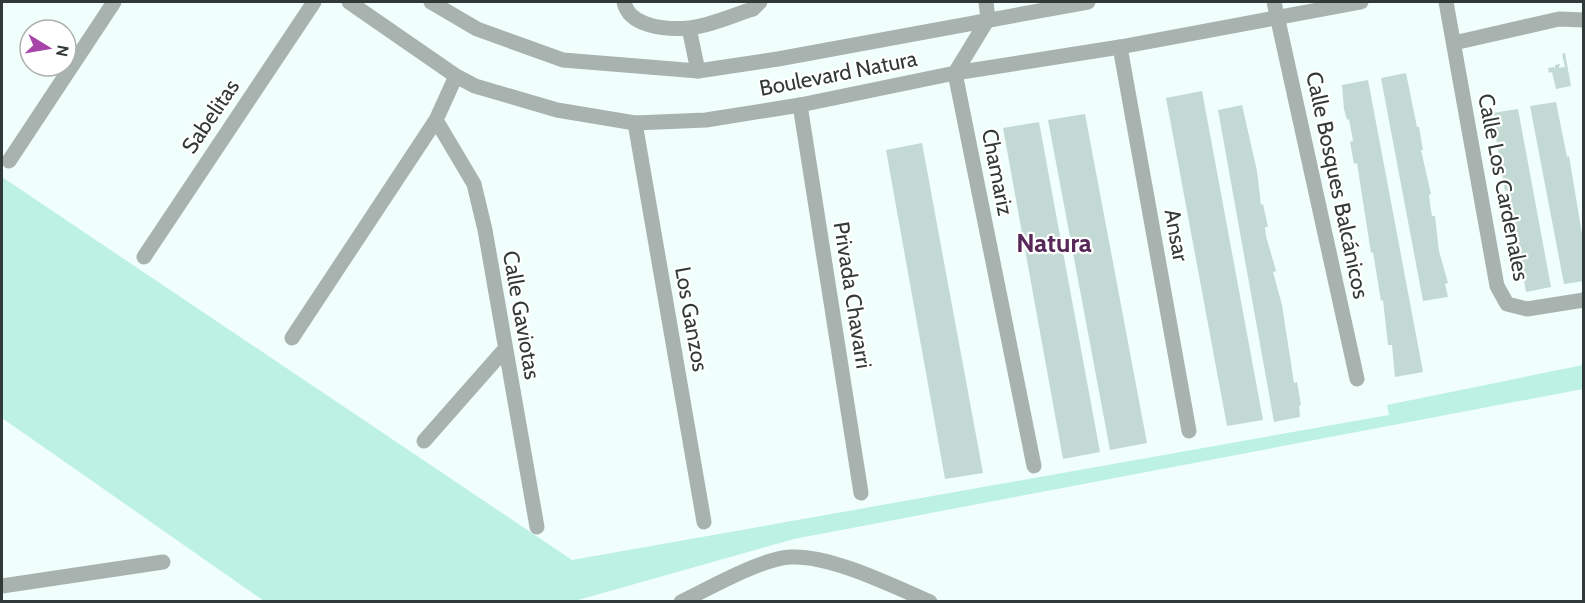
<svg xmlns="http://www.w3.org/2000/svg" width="1585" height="603" font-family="Cabin,sans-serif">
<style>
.green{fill:#bdf1e3}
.building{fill:#c2dad3}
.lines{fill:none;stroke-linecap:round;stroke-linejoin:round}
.minor{stroke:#a8b3b0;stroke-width:15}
.tertiary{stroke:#a8b3b0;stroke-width:15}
.labels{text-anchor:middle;stroke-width:4.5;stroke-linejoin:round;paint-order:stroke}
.street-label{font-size:22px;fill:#313a38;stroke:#fff}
.quarter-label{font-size:26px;font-weight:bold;fill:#572758;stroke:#fff}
</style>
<rect width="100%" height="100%" fill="#f0fffb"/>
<path class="green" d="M 2,177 L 572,560 L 1389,415 L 1387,405 L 1583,365 L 1583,389 L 794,539 L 571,602 L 264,601 L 2,418 Z"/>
<path class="building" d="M 1565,53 L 1571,86 L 1556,89 L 1552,72 L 1549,73 L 1548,68 L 1554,67 L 1555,70 L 1555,65 L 1560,64 L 1559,68 L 1565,67 L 1562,54 Z
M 1406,73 L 1417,127 L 1419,127 L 1423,150 L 1421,150 L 1431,194 L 1429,195 L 1430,204 L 1432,216 L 1435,216 L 1439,251 L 1448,283 L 1445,284 L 1448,297 L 1423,301 L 1381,78 Z
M 1368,80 L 1423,372 L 1395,377 L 1392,345 L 1388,345 L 1383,300 L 1381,301 L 1373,252 L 1371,253 L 1357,163 L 1354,164 L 1350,142 L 1353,141 L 1349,119 L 1347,120 L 1344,109 L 1342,85 Z
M 1202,91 L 1263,420 L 1227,426 L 1166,98 Z
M 1556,102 L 1567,157 L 1569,156 L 1584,246 L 1584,281 L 1564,284 L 1530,106 Z
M 1242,105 L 1257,171 L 1261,205 L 1263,204 L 1268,227 L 1265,227 L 1266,236 L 1276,271 L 1273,272 L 1282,305 L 1294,383 L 1297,382 L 1301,405 L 1299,406 L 1300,417 L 1274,422 L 1218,110 Z
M 1518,109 L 1551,287 L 1526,292 L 1524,280 L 1522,280 L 1516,235 L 1513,235 L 1510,201 L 1507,190 L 1505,191 L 1492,113 Z
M 1085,114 L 1147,443 L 1110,450 L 1048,120 Z
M 1039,122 L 1100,452 L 1063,459 L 1003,128 Z
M 922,143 L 983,473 L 945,479 L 886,150 Z"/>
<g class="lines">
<path class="minor" d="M 624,2 C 629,27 667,30 689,28 C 710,26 733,15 753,9 L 760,2
M 986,2 L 988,19 L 955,73 L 1034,466
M 1274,2 L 1357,379
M 1446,2 L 1497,286 L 1507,304 L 1527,309 L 1584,300
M 689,28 L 698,71
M 1454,43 L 1559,19 L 1584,20
M 1120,47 L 1189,431
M 456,76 L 436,120 L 474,184 L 485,230 L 537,527
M 800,105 L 861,493
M 635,123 L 704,522
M 9,161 L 114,2
M 144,257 L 314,2
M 292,338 L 436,120
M 424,441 L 505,349
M 2,586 L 163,562
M 681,602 C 708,589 762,558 791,557 C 831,555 893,586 930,602"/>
<path class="tertiary" d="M 349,2 L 456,76 L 475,86 L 557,110 L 635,123 L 706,120 L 800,105 L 955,73 L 1120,47 L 1361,2
M 431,2 L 477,29 L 563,60 L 698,71 L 778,59 L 1088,2"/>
</g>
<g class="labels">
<g class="street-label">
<text transform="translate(838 73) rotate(-11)" y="8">Boulevard Natura</text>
<text transform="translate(210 116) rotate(-56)" y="8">Sabelitas</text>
<text transform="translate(998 172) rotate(79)" y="8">Chamariz</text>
<text transform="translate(1338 185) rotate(78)" y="8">Calle Bosques Balcánicos</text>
<text transform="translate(1504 187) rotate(79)" y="8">Calle Los Cardenales</text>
<text transform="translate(1177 235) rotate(80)" y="8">Ansar</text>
<text transform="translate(853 295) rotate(81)" y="8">Privada Chavarri</text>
<text transform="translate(522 315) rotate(80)" y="8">Calle Gaviotas</text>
<text transform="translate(692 319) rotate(80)" y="8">Los Ganzos</text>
</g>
<g class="quarter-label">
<text x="1054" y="252">Natura</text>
</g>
</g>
<rect width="1585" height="603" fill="none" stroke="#313a38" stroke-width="6"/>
<g transform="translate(48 48) rotate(101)"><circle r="28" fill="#ffffff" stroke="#adb0af" stroke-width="1.5"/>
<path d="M0-4.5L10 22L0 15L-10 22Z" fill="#a744aa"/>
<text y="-9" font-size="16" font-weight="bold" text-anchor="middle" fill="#313a38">N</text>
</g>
</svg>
